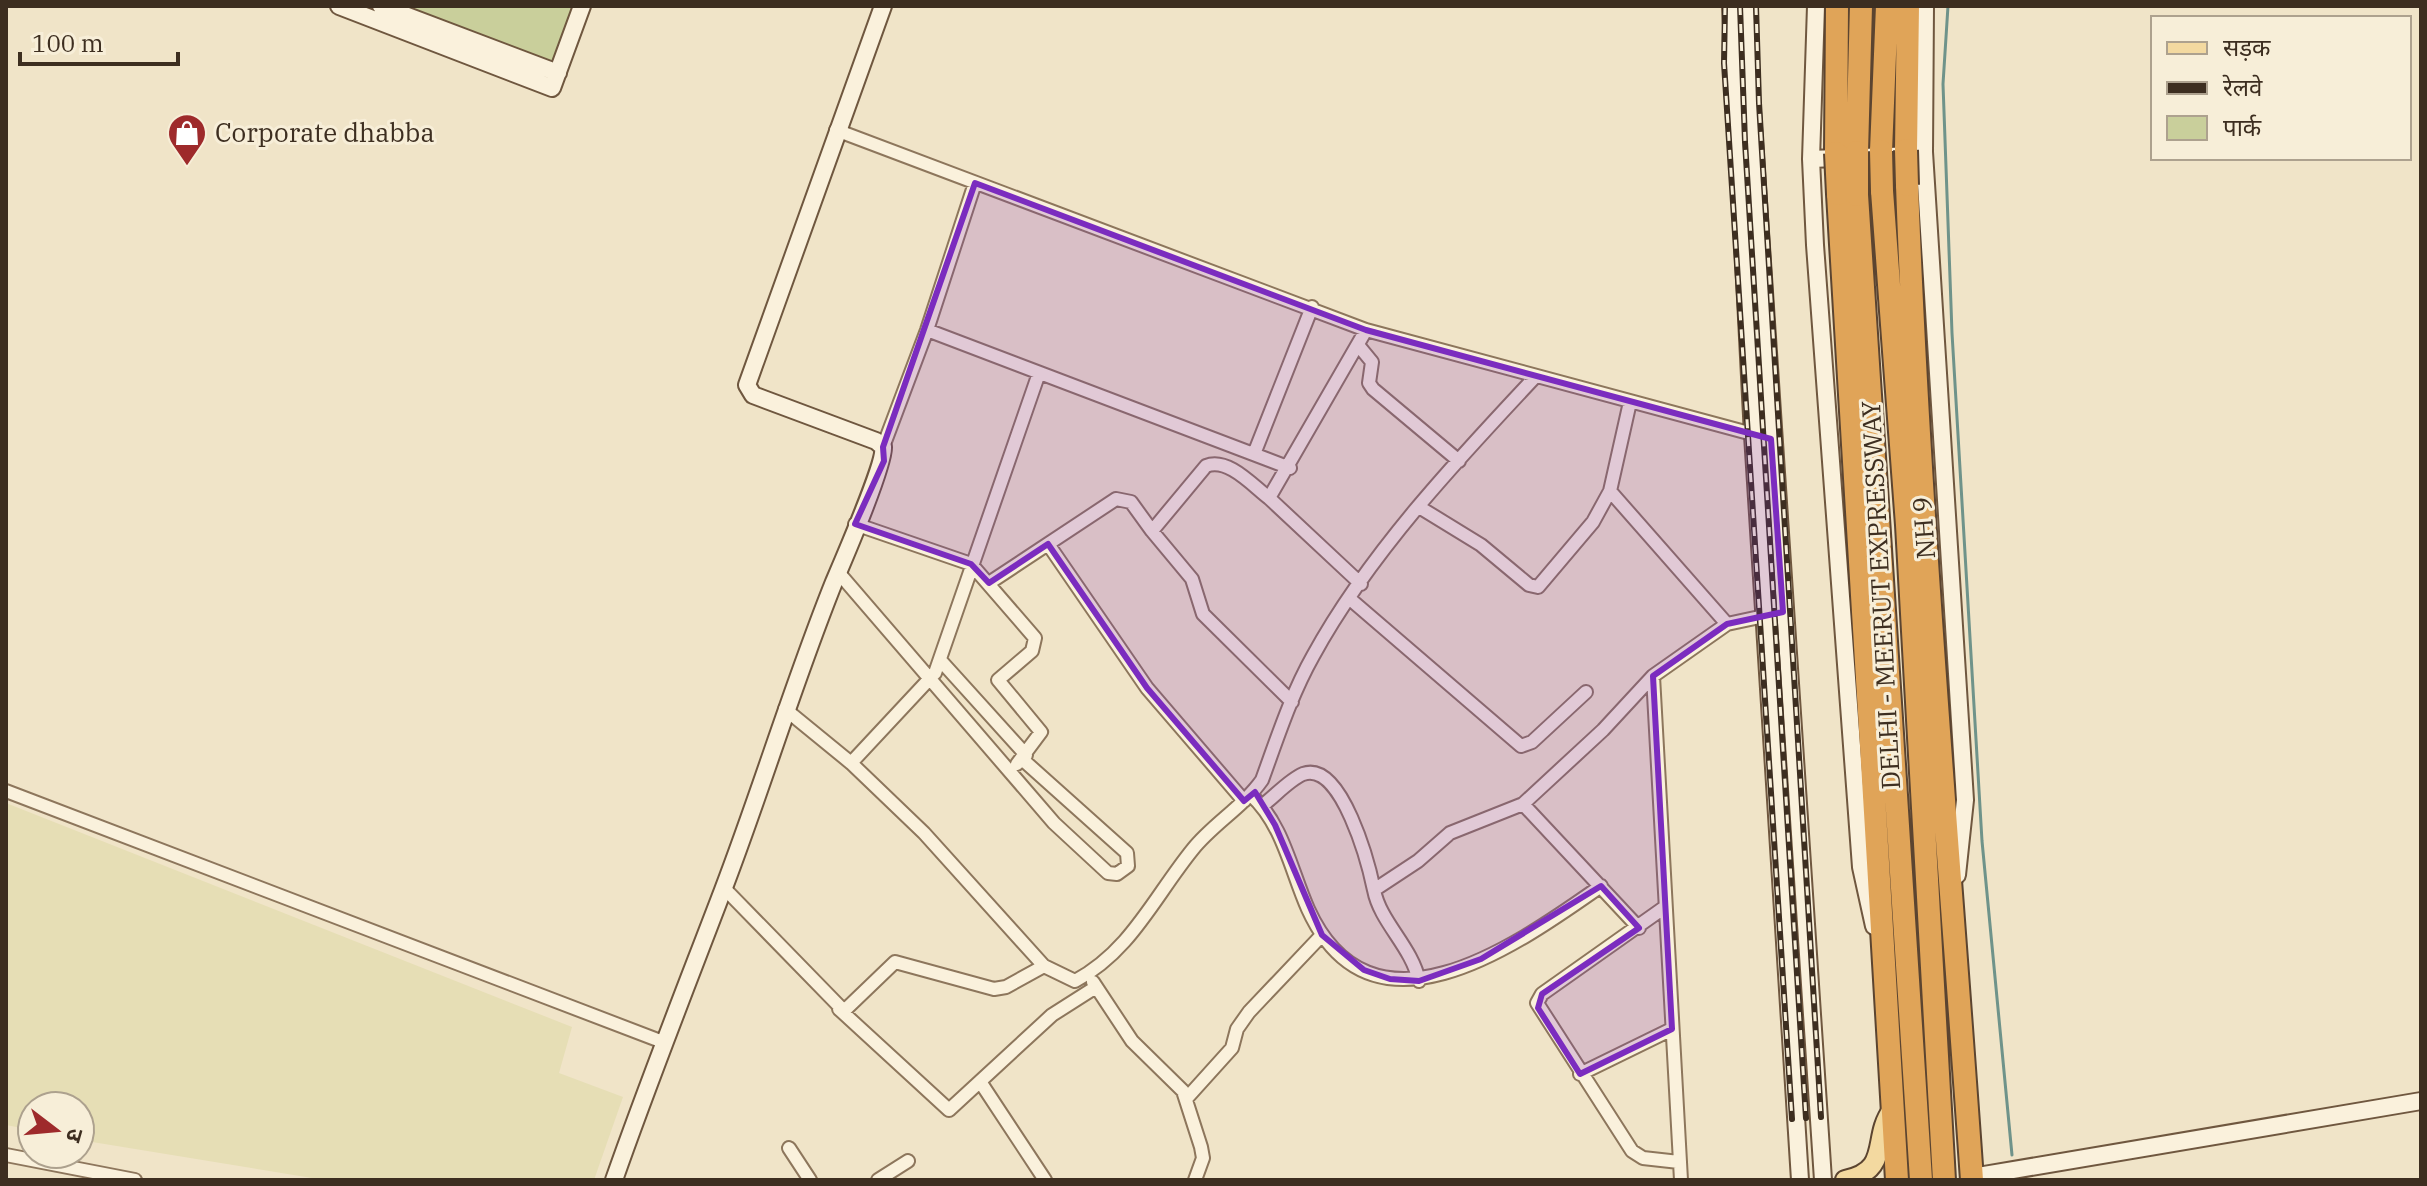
<svg xmlns="http://www.w3.org/2000/svg" width="2427" height="1186" font-family="'IBM Plex Serif','Noto Sans Devanagari',serif">
<style>
.farmland{fill:#e6deb5}
.green{fill:#c9cf9b}
.lines{fill:none;stroke-linecap:round;stroke-linejoin:round}
.stream{stroke:#6f938a;stroke-width:3}
.street-casing{stroke:#8d765c;stroke-width:16}
.secondary-casing{stroke:#6f573f;stroke-width:20}
.primary-casing{stroke:#5b4430;stroke-width:22}
.highway-casing{stroke:#5b4430;stroke-width:26}
.street{stroke:#faf1dc;stroke-width:12}
.secondary{stroke:#faf1dc;stroke-width:16}
.primary{stroke:#f3d9a0;stroke-width:18}
.highway{stroke:#e0a458;stroke-width:22}
.rail-casing{stroke:#3d2e20;stroke-width:6}
.rail{stroke:#f7eed8;stroke-width:3;stroke-dasharray:9;stroke-linecap:butt}
.highway-bridge-casing{stroke:#5b4430;stroke-width:26;stroke-linecap:butt}
.highway-bridge{stroke:#e0a458;stroke-width:22}
.marked{fill:#7b2cbf;fill-opacity:0.2;stroke:#7b2cbf;stroke-width:6;stroke-linejoin:round}
.labels{text-anchor:middle;stroke-width:6;stroke-linejoin:round;paint-order:stroke}
.poi-label{font-size:26px;fill:#3d2e20;stroke:#f7eed8;text-anchor:start}
.street-label{font-size:26px;fill:#3d2e20;stroke:#f7eed8}
</style>
<rect width="100%" height="100%" fill="#f0e4c8"/>
<path class="farmland" d="M 6,803 L 572,1027 L 559,1073 L 623,1097 L 594,1180 L 324,1180 L 80,1140 L 80,1106 L 32,1106 L 32,1130 L 6,1125 Z"/>
<path class="green" d="M 354,6 L 582,6 L 552,88 Z"/>
<g class="lines">
<path class="stream" d="M 1948,6 L 1943,84 L 1952,333 L 1982,841 L 2012,1155"/>
<g class="street-casing">
<path id="street" d="M 836,130 L 1366,330 L 1771,439
M 927,330 L 1290,468
M 1358,345 L 1372,362 L 1369,383 L 1373,389 L 1459,461
M 883,447 L 927,330 L 975,183
M 1254,454 L 1312,307
M 1610,491 L 1727,624
M 1269,498 L 1361,584
M 1419,507 L 1481,545 L 1529,585 L 1538,587 L 1593,522 L 1610,491 L 1630,402
M 855,524 L 971,564 L 1035,638 L 1032,651 L 998,680 L 1041,732 L 1017,764
M 1152,531 L 1192,579 L 1203,614 L 1292,702
M 1048,544 L 1147,688 L 1244,801
M 838,572 L 1054,823 L 1108,873 L 1117,874 L 1128,866 L 1127,853 L 1022,759
M 989,583 L 1116,499 L 1131,502 L 1152,531 L 1206,466 C 1228,457 1253,486 1269,498 L 1366,330
M 1350,599 L 1521,746 L 1532,742 L 1586,692
M 941,661 L 1026,755
M 1653,676 L 1681,1180
M 785,709 L 851,763 L 924,833 L 1044,966 L 1075,981 C 1131,951 1154,897 1193,849 C 1213,824 1243,807 1262,780 C 1277,739 1291,695 1313,656 C 1368,555 1457,460 1536,376
M 851,763 L 935,673 L 1039,373
M 6,791 L 663,1042
M 1251,795 C 1283,824 1291,871 1308,909 C 1372,1050 1518,944 1601,886
M 1263,805 C 1275,796 1289,780 1303,774 C 1342,760 1369,866 1374,890
M 724,888 L 844,1011 L 895,962 L 994,989 L 1006,987 L 1044,966
M 1665,907 L 1542,994 L 1537,1003 L 1632,1151 L 1643,1158 L 1679,1162
M 1639,928 L 1523,804 L 1603,730 L 1653,676 L 1727,624 L 1783,612
M 1419,981 C 1412,947 1380,922 1374,890 L 1418,861 L 1450,833 L 1523,804
M 1093,982 L 1132,1041 L 1183,1091 L 1201,1147 L 1203,1158 L 1195,1180
M 839,1009 L 949,1110 L 1052,1015 L 1096,987
M 1580,1074 L 1672,1029
M 981,1083 L 1045,1180
M 1186,1099 L 1232,1048 L 1237,1029 L 1249,1012 L 1322,935
M 789,1148 L 810,1180
M 6,1155 L 135,1180
M 878,1180 L 908,1161"/>
</g>
<g class="secondary-casing">
<path id="secondary" d="M 339,6 L 552,88 L 582,6
M 381,6 L 558,73
M 1731,6 L 1753,435 L 1800,1180
M 1745,6 L 1823,1180
M 1816,6 L 1811,159 L 1815,245 L 1861,867 L 1874,926
M 1925,6 L 1924,152 L 1965,800 L 1957,875
M 1811,159 L 1915,155
M 1972,1177 L 2421,1101
M 614,1180 C 648,1083 686,987 723,890 C 762,788 793,684 834,582 C 843,561 886,461 883,447 L 876,441 L 761,398 L 753,395 L 747,385 L 883,6"/>
</g>
<g class="primary-casing">
<path id="primary" d="M 1845,1180 C 1892,1170 1871,1138 1892,1110"/>
</g>
<g class="highway-casing">
<path id="highway" d="M 1906,150 L 1908,6
M 1881,151 L 1887,6
M 1857,152 L 1861,6
M 1836,153 L 1837,6
M 1907,185 C 1919,517 1949,848 1972,1180
M 1882,191 L 1907,525 L 1944,1180
M 1838,194 L 1897,1180
M 1857,195 L 1921,1180"/>
</g>
<use href="#street" class="street"/>
<use href="#secondary" class="secondary"/>
<use href="#primary" class="primary"/>
<use href="#highway" class="highway"/>
<g class="rail-casing">
<path id="rail" d="M 1725,6 L 1724,63 L 1792,1119
M 1740,6 L 1745,142 L 1806,1118
M 1756,6 L 1759,103 L 1821,1117"/>
</g>
<use href="#rail" class="rail"/>
<g class="highway-bridge-casing">
<path id="highway-bridge" d="M 1906,150 L 1907,185
M 1881,151 L 1882,191
M 1857,152 L 1857,195
M 1836,153 L 1838,194"/>
</g>
<use href="#highway-bridge" class="highway-bridge"/>
</g>
<path class="marked" d="M 975,183 L 1366,330 L 1771,439 L 1783,612 L 1727,624 L 1653,676 L 1672,1029 L 1580,1074 L 1538,1008 L 1542,994 L 1639,928 L 1601,886 L 1481,959 L 1419,981 L 1390,979 L 1364,970 L 1322,935 L 1275,825 L 1255,792 L 1244,801 L 1147,688 L 1048,544 L 989,583 L 971,564 L 855,524 L 884,461 L 883,447 Z"/>
<defs>
<g id="shop-pin" transform="scale(2)"><path d="M0 17L-7.5 6A9.5 9.5 0 1 1 7.5 6Z" fill="#9e2a2b" stroke="#f7eed8"/><path d="M-5-2.5h2.3a2.7 3.5 0 0 1 5.4 0H5L5.5 6h-11ZM-1.5-2.5h3a1.5 2.3 0 0 0-3 0Z" fill="#fff"/></g>
</defs>
<g fill-rule="evenodd">
<use href="#shop-pin" x="187" y="133"/>
</g>
<g class="labels">
<g class="poi-label">
<text x="215" y="142">Corporate dhabba</text>
</g>
<g class="street-label">
<text transform="translate(1924 528) rotate(-94)" y="9">NH 9</text>
<text transform="translate(1881 595) rotate(-93)" y="9">DELHI - MEERUT EXPRESSWAY</text>
</g>
</g>
<rect width="2427" height="1186" fill="none" stroke="#3d2e20" stroke-width="16"/>
<rect x="2151" y="16" width="260" height="144" fill="#f7eed8" stroke="#ada18e" stroke-width="2"/>
<rect x="2167" y="42" width="40" height="12" fill="#f3d9a0" stroke="#ada18e" stroke-width="2"/>
<text x="2223" y="56" font-size="24" fill="#3d2e20">सड़क</text>
<rect x="2167" y="82" width="40" height="12" fill="#3d2e20" stroke="#ada18e" stroke-width="2"/>
<text x="2223" y="96" font-size="24" fill="#3d2e20">रेलवे</text>
<rect x="2167" y="116" width="40" height="24" fill="#c9cf9b" stroke="#ada18e" stroke-width="2"/>
<text x="2223" y="136" font-size="24" fill="#3d2e20">पार्क</text>
<g transform="translate(56 1130) rotate(106)"><circle r="38" fill="#f7eed8" stroke="#ada18e" stroke-width="2"/>
<path d="M0-6L14 30L0 20L-14 30Z" fill="#9e2a2b"/>
<text y="-12" font-size="22" font-weight="bold" text-anchor="middle" fill="#3d2e20">उ</text>
</g>
<path d="M20 52v12h158v-12" fill="none" stroke="#3d2e20" stroke-width="4"/>
<text x="32" y="52" font-size="24" fill="#3d2e20" stroke="#f7eed8" stroke-width="6" paint-order="stroke">100 m</text>
</svg>
